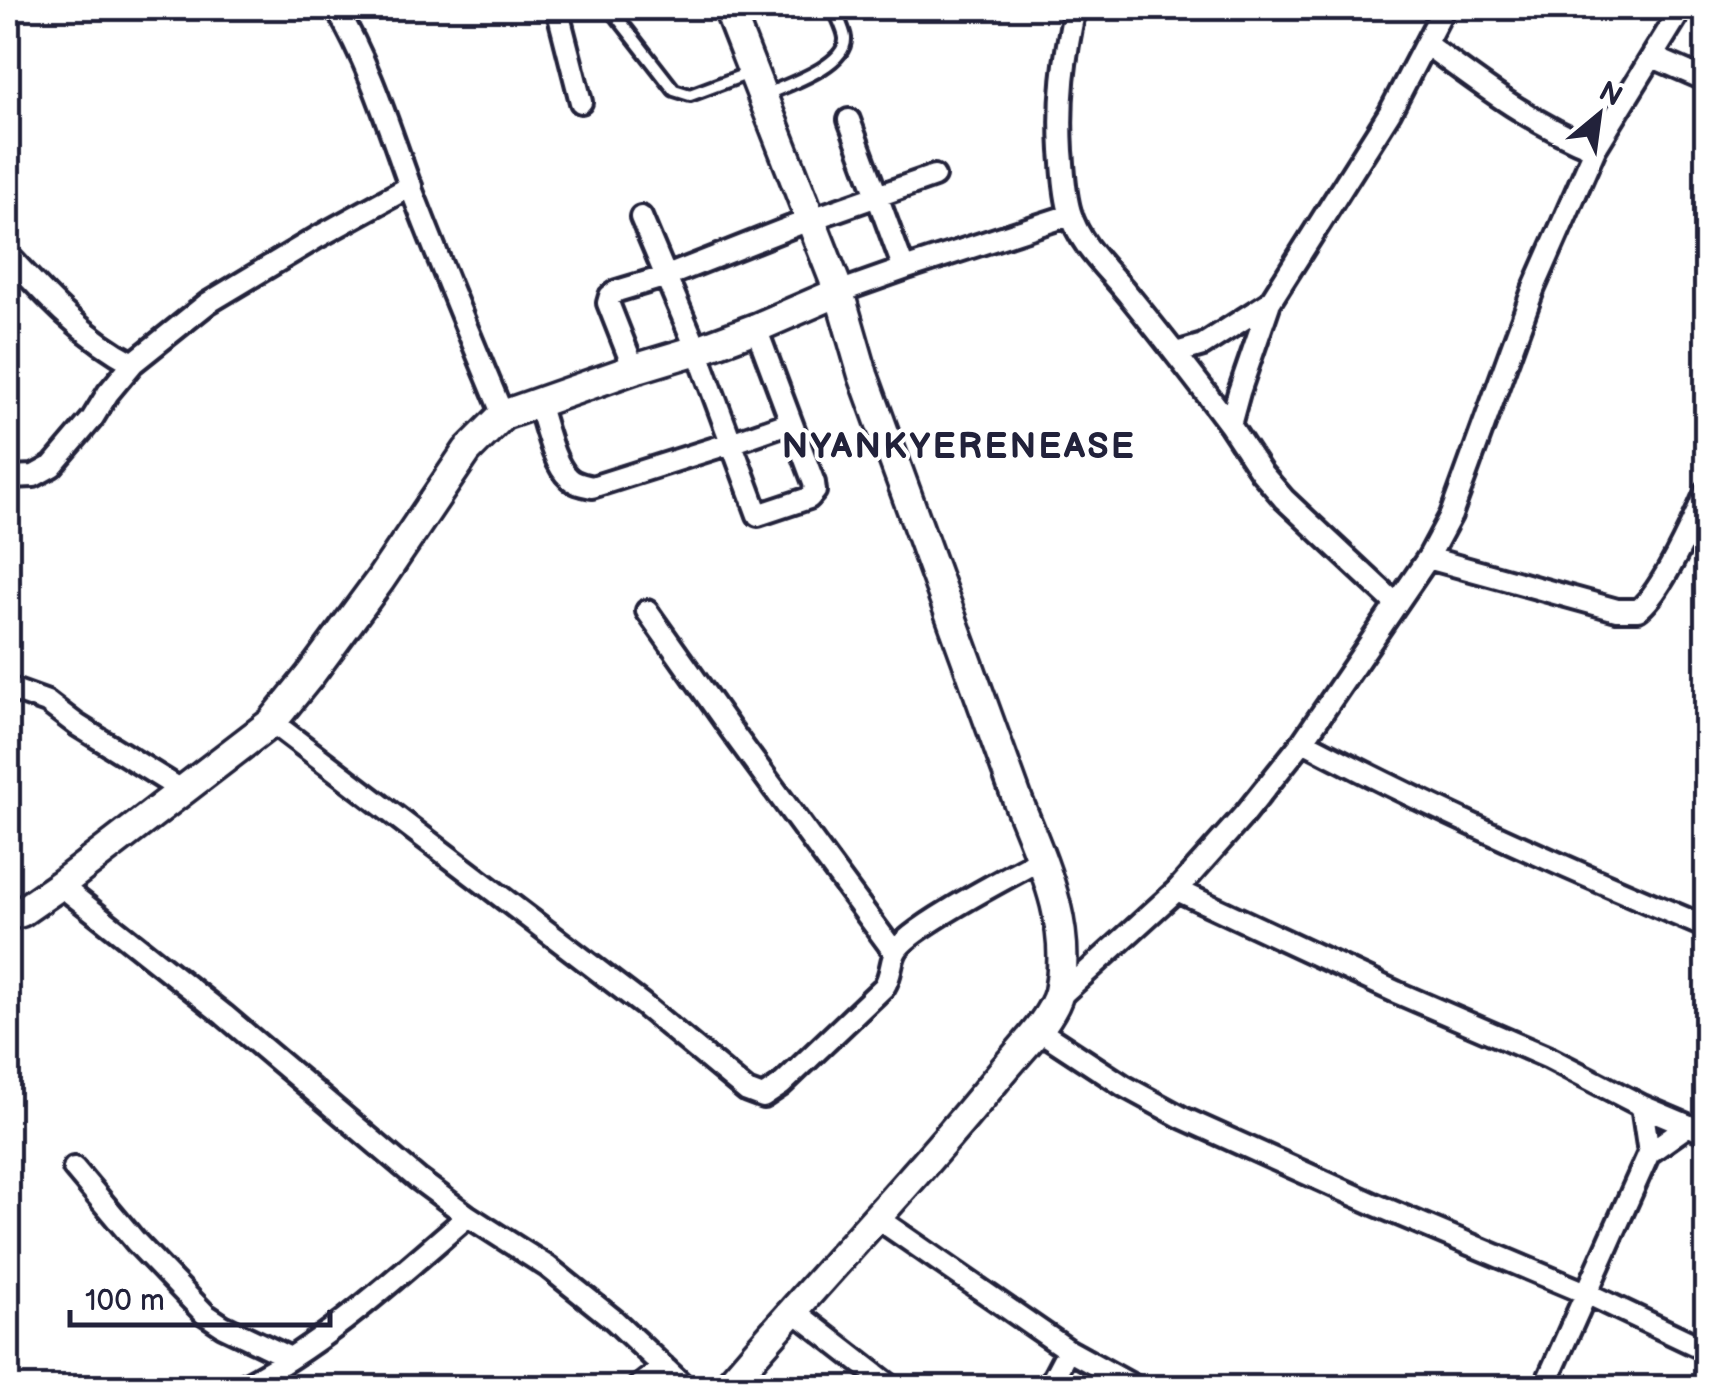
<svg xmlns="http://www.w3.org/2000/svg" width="1714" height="1395" font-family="'Balsamiq Sans',sans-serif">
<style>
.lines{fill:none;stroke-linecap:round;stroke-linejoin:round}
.lane-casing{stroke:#22223b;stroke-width:18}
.street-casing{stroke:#22223b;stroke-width:28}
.secondary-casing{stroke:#22223b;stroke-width:35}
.lane{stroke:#fff;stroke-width:10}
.street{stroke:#fff;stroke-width:20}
.secondary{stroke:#fff;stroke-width:28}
.labels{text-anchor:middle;stroke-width:8;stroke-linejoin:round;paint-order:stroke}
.district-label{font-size:35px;font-weight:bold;letter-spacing:2.5px;fill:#22223b;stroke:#fff}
</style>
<rect width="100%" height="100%" fill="#fff"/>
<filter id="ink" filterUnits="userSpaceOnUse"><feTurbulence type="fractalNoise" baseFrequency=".01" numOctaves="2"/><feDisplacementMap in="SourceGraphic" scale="20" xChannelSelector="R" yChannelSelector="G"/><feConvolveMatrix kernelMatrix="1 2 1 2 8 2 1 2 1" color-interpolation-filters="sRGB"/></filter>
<g filter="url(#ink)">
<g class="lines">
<g class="lane-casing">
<path id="lane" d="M 610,8 L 674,90 L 690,95 L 752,72
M 762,96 C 784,86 847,66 845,38 C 844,29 837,17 834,8"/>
</g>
<g class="street-casing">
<path id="street" d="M 336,8 C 369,63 388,125 410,186 C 440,263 471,339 503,415
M 557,8 L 581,102
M 1075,8 C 1064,59 1059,99 1062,151 C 1064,172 1064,192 1070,212 C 1080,247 1110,271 1131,298 C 1165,340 1198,382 1230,425
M 1426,44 C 1480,84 1532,124 1595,149
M 1653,57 L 1706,80
M 849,120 L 904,269
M 641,217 L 697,350 L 758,515 L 809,498 L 815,491 L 814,483 L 756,328
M 8,255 C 45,295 84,338 133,363 L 208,303 L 318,237 L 411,186
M 839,292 L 904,269 L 1070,215
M 1176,353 L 1203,345 L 1270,302
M 634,369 L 608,303 L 610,296 L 617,291 L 667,276 L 809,220 L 934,176
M 538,403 C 545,423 553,464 569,478 C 575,484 584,485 592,487 L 731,443 L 791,422
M 8,477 L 34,476 L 52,466 L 92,419 L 108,393 L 133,363
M 1428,558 L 1617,610 L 1638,610 C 1661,594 1694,520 1706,492
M 1395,603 L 1284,499 L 1261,472 L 1230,425 L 1239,392 L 1270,302 L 1390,112 L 1444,8
M 647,611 L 731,730 L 895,953
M 8,688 L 47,702 L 77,725 L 183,791
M 272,722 L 642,1004 L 747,1091 L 763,1097 L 781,1085 L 884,987 C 892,974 890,962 896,951 C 908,928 1014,874 1041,859
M 1303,741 C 1434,810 1569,870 1706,927
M 60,885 L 224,1015 L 418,1179 L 468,1216 L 548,1267 L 614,1320 L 686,1388
M 1177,890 L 1396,992 L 1549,1058 L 1642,1106 L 1706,1133
M 1057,999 L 1177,890 L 1244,815 L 1303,741 L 1428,558 L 1451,515 L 1533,290 L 1595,149 L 1682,8
M 1037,1029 L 1124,1086 L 1183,1118 L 1374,1204 L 1586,1293 L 1706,1350
M 1642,1106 L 1649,1153
M 74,1168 L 136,1242 L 205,1314 L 223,1326 L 290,1358
M 877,1218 L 1068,1350 L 1137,1388
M 794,1311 L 893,1388
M 239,1388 C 325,1344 396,1278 468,1216
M 637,1388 L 664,1367
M 1048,1388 L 1068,1350
M 1544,1388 L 1649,1153 L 1687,1126"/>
</g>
<g class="secondary-casing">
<path id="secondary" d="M 8,915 L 21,912 L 60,885 L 272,722 L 310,675 L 380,580 L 467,451 L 503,415 L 634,369 L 697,350 L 756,328 L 839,292
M 726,1388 C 816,1281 914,1181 1002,1072 C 1019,1051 1053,1018 1059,992 C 1073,925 1042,861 1018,801 L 863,375 L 839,292 L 728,8"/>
</g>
<use href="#lane" class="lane"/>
<use href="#street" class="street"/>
<use href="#secondary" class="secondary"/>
</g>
</g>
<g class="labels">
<g class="district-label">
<text x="959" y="458">NYANKYERENEASE</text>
</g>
</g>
<rect width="1714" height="1395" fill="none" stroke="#fff" stroke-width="40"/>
<rect x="20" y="20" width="1674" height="1355" fill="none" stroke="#22223b" stroke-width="4" filter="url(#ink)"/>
<g transform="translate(1599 115) rotate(29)" stroke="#ffffff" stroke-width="8" paint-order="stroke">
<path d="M0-8L18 38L0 25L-18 38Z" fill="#22223b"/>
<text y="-15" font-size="28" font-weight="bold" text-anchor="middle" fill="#22223b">N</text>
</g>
<path d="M70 1310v15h260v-15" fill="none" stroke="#22223b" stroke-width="5"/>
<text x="85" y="1310" font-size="30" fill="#22223b" stroke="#ffffff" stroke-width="8" paint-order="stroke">100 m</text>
</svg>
